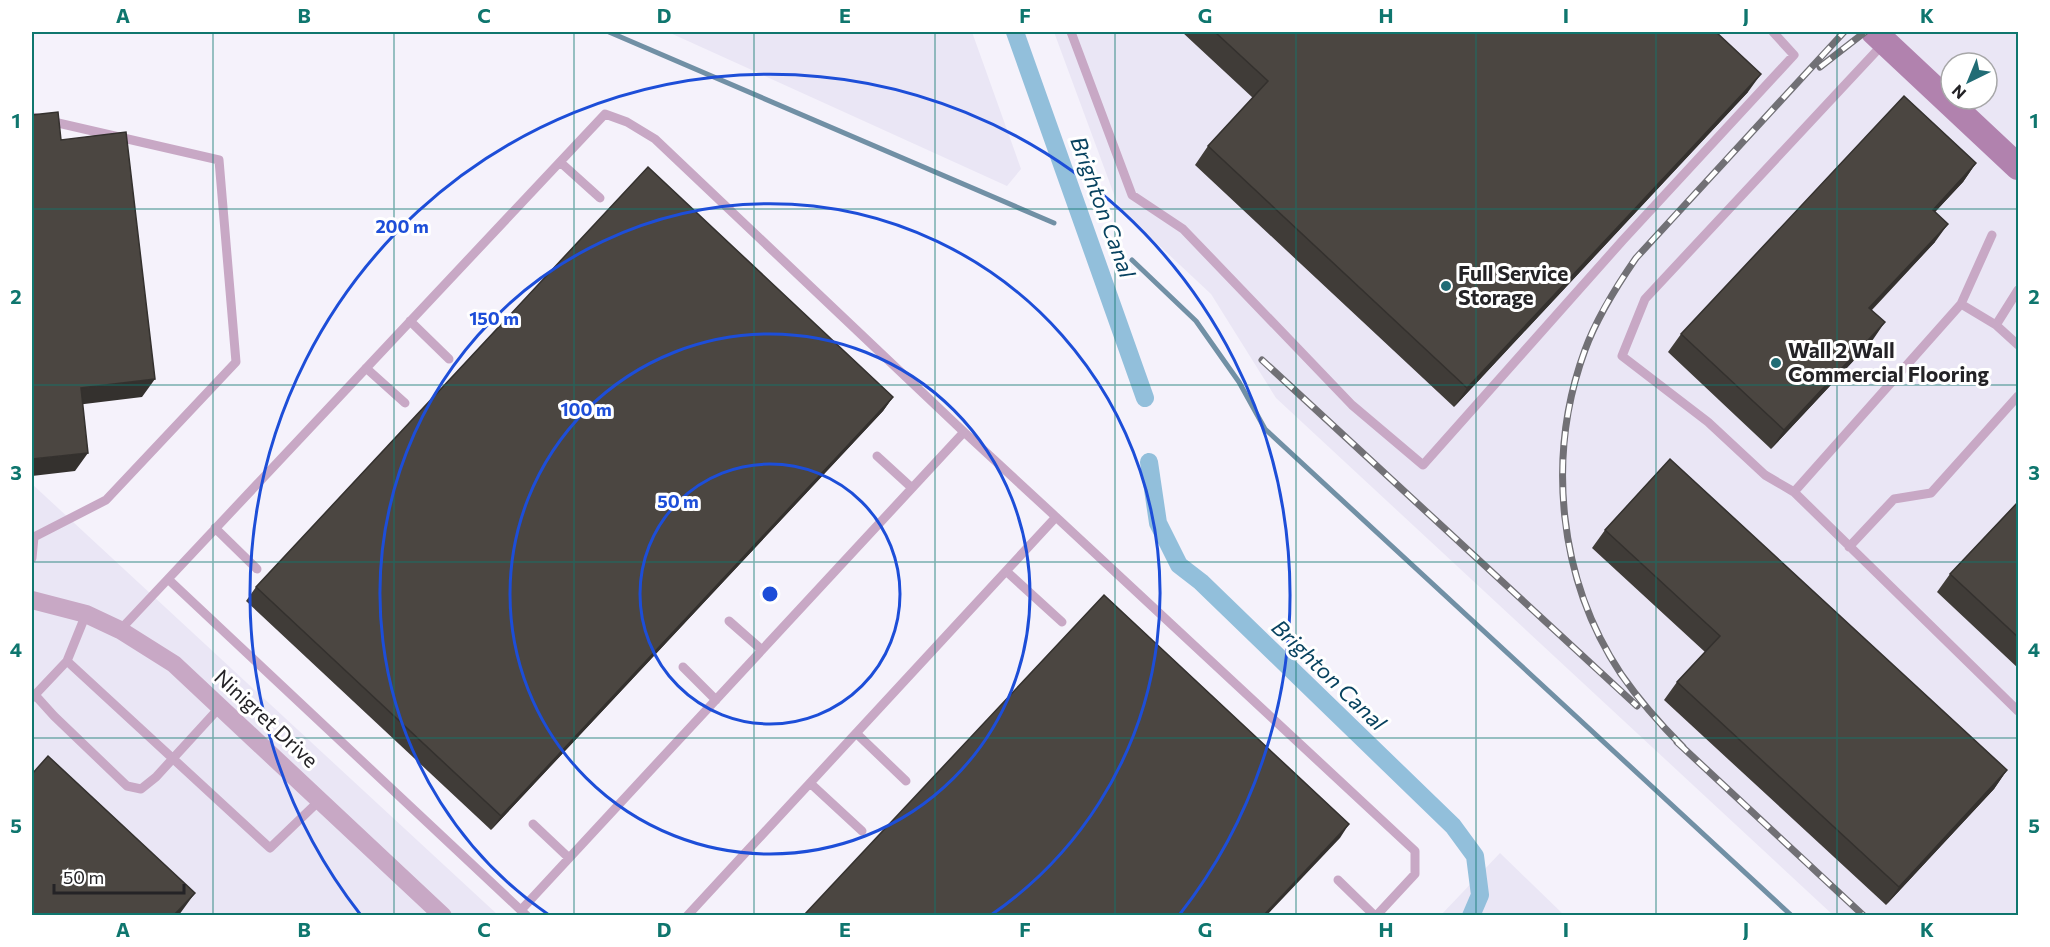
<svg xmlns="http://www.w3.org/2000/svg" width="2050" height="947" font-family="Commissioner,sans-serif">
<style>
.built{fill:#eae6f5;fill-rule:evenodd}
.lines{fill:none;stroke-linecap:round;stroke-linejoin:round}
.stream{stroke:#7190a5;stroke-width:5}
.canal{stroke:#92bfdb;stroke-width:18}
.lane{stroke:#c8a8c5;stroke-width:9}
.street{stroke:#c8a8c5;stroke-width:18}
.secondary{stroke:#b182ae;stroke-width:26}
.rail-casing{stroke:#717075;stroke-width:7}
.rail{stroke:#fff;stroke-width:4.5;stroke-dasharray:14;stroke-linecap:butt}
.wall{fill:#403c38}
.shaded-wall{fill:#34312e}
.building{fill:#4b4641;stroke:#34312e;stroke-width:1.5}
.grid{fill:none;stroke:#0f766e;stroke-width:1.5;stroke-opacity:0.55}
.ring{fill:none;stroke:#1d4ed8;stroke-width:3}
.poi-dot{fill:#216c75;stroke:#fff;stroke-width:2}
.labels{text-anchor:middle;stroke-width:6;stroke-linejoin:round;paint-order:stroke}
.poi-label{font-size:21px;font-weight:bold;fill:#242326;stroke:#fff;text-anchor:start}
.street-label{font-size:21px;fill:#242326;stroke:#fff}
.water-label{font-size:22px;font-style:italic;fill:#08425f;stroke:#fff}
.centre{fill:#1d4ed8;stroke:#fff;stroke-width:3}
.ring-label{font-size:18px;text-anchor:middle;font-weight:bold;fill:#1d4ed8;stroke:#fff;stroke-width:6;stroke-linejoin:round;paint-order:stroke}
.neatline{fill:none;stroke:#0f766e;stroke-width:2}
.grid-label{font-size:20px;text-anchor:middle;font-weight:bold;fill:#0f766e}
</style>
<rect width="100%" height="100%" fill="#f5f2fb"/>
<path class="built" d="M 668,32 L 972,32 L 1021,169 L 1007,186 Z
M 1054,32 L 2018,32 L 2018,915 L 1833,915 L 1276,398 L 1211,294 L 1119,208 ZM 1951,63 L 1987,63 L 1987,99 L 1951,99 Z
M 32,484 L 498,915 L 32,915 Z
M 1500,853 L 1564,915 L 1441,915 Z"/>
<g class="lines">
<path class="stream" d="M 609,32 L 1054,223
M 1132,260 L 1196,321 L 1239,382 L 1265,429 L 1792,916"/>
<path class="canal" d="M 1015,32 L 1145,398
M 1149,462 L 1158,523 L 1179,565 L 1201,582 L 1453,826 L 1475,856 L 1480,895 L 1471,916"/>
<path class="lane" d="M 1071,32 L 1132,195 L 1183,229 L 1352,405 L 1423,465 L 1623,240 L 1794,55 L 1773,32
M 32,117 L 219,160 L 236,362 L 106,500 L 34,537
M 560,162 L 600,198
M 2018,290 L 1996,325 L 1961,304 L 1794,492 L 2018,711
M 1961,304 L 1992,235
M 410,321 L 449,359
M 1996,325 L 2018,345
M 366,368 L 405,403
M 964,432 L 1056,517
M 877,456 L 912,488
M 1794,492 L 1765,475 L 1708,422 L 1622,356 L 1645,299 L 1883,44
M 215,528 L 257,569
M 32,537 L 34,537 L 32,558
M 1849,547 L 1894,499 L 1931,493 L 2018,396
M 1006,571 L 1062,622
M 168,579 L 605,114 L 627,122 L 655,139 L 964,432 L 521,910
M 729,621 L 762,650
M 120,630 L 168,579 L 527,916
M 67,661 L 270,848 L 320,800
M 683,667 L 716,700
M 35,695 L 54,716 L 127,786 L 141,789 L 156,777 L 220,707
M 32,698 L 67,661 L 86,614
M 856,733 L 906,781
M 810,783 L 862,831
M 533,824 L 569,858
M 1338,880 L 1375,916
M 687,916 L 1056,517 L 1415,851 L 1415,874 L 1376,916"/>
<path class="street" d="M 32,600 L 86,614 L 120,630 L 174,664 L 443,916"/>
<path class="secondary" d="M 1874,32 L 2018,167"/>
<g class="rail-casing">
<path id="rail" d="M 1820,67 L 1865,32
M 1262,360 L 1637,706
M 1677,742 L 1864,916
M 1683,747 C 1660,724 1639,700 1621,674 C 1558,579 1546,456 1585,350 C 1597,317 1616,287 1636,258 L 1844,32"/>
</g>
<use href="#rail" class="rail"/>
</g>
<path class="wall" d="M 1182,32 L 1716,32 L 1748,92 L 1454,407 L 1195,165 L 1208,146 L 1253,98 Z
M 1976,163 L 1963,182 L 1935,212 L 1935,242 L 1872,310 L 1872,341 L 1771,449 L 1668,352 L 1681,334 Z
M 893,397 L 883,411 L 491,830 L 246,601 L 256,587 Z
M 2019,501 L 2019,669 L 1937,592 L 1950,574 Z
M 1605,530 L 2007,770 L 1994,789 L 1886,905 L 1664,700 L 1677,682 L 1705,652 L 1592,548 Z"/>
<path class="shaded-wall" d="M 1761,74 L 1748,92 L 1454,407 L 1467,388 Z
M 1976,163 L 1963,182 L 1920,228 L 1933,210 Z
M 1948,224 L 1935,242 L 1856,326 L 1869,308 Z
M 1885,322 L 1872,341 L 1771,449 L 1784,430 Z
M 155,379 L 142,397 L 68,406 L 81,388 Z
M 893,397 L 883,411 L 491,830 L 501,816 Z
M 88,453 L 75,471 L 32,476 L 32,459 Z
M 2007,770 L 1994,789 L 1886,905 L 1899,887 Z
M 1349,824 L 1340,838 L 1267,915 L 1264,915 Z
M 195,893 L 179,915 L 174,915 Z"/>
<path class="building" d="M 1215,32 L 1716,32 L 1761,74 L 1467,388 L 1208,146 L 1268,81 Z
M 1904,96 L 1976,163 L 1933,210 L 1948,224 L 1869,308 L 1885,322 L 1784,430 L 1681,334 Z
M 58,112 L 61,140 L 126,132 L 155,379 L 81,388 L 88,453 L 32,459 L 32,115 Z
M 648,167 L 893,397 L 501,816 L 256,587 Z
M 1670,459 L 2007,770 L 1899,887 L 1677,682 L 1720,636 L 1605,530 Z
M 2019,501 L 2019,638 L 1950,574 Z
M 1104,595 L 1349,824 L 1264,915 L 804,915 Z
M 48,756 L 195,893 L 174,915 L 32,915 L 32,774 Z"/>
<path class="grid" d="M 213,32 L 213,916M 394,32 L 394,916M 574,32 L 574,916M 754,32 L 754,916M 935,32 L 935,916M 1115,32 L 1115,916M 1296,32 L 1296,916M 1476,32 L 1476,916M 1656,32 L 1656,916M 1837,32 L 1837,916M 32,209 L 2018,209M 32,385 L 2018,385M 32,562 L 2018,562M 32,738 L 2018,738"/>
<g class="ring">
<circle cx="770" cy="594" r="130"/>
<circle cx="770" cy="594" r="260"/>
<path d="M549 915A390 390 0 1 1 991 915"/>
<path d="M360 914A520 520 0 1 1 1180 914"/>
</g>
<g class="poi-dot">
<circle cx="1446" cy="286" r="6"/>
<circle cx="1776" cy="363" r="6"/>
</g>
<g class="labels">
<g class="poi-label">
<text x="1458" y="281">Full Service<tspan x="1458" dy="24">Storage</tspan></text>
<text x="1788" y="358">Wall 2 Wall<tspan x="1788" dy="24">Commercial Flooring</tspan></text>
</g>
<g class="street-label">
<text transform="translate(266 719) rotate(43)" y="7">Ninigret Drive</text>
</g>
<g class="water-label">
<text transform="translate(1103 207) rotate(70)" y="8">Brighton Canal</text>
<text transform="translate(1329 675) rotate(44)" y="8">Brighton Canal</text>
</g>
</g>
<circle cx="770" cy="594" r="9" class="centre"/>
<g class="ring-label">
<text x="402" y="233">200 m</text>
<text x="494" y="325">150 m</text>
<text x="586" y="416">100 m</text>
<text x="678" y="508">50 m</text>
</g>
<rect width="2050" height="947" fill="none" stroke="#ffffff" stroke-width="66"/>
<g transform="translate(1969 81) rotate(223)"><circle r="28" fill="#ffffff" stroke="#a7a7a8" stroke-width="1.5"/>
<path d="M0-4.5L10 22L0 15L-10 22Z" fill="#216c75"/>
<text y="-9" font-size="16" font-weight="bold" text-anchor="middle" fill="#242326">N</text>
</g>
<path d="M54 884v9h130v-9" fill="none" stroke="#242326" stroke-width="3"/>
<text x="63" y="884" font-size="18" fill="#242326" stroke="#ffffff" stroke-width="4.5" paint-order="stroke">50 m</text>
<rect x="33" y="33" width="1984" height="881" class="neatline"/>
<g class="grid-label">
<text x="123" y="23">A</text>
<text x="304" y="23">B</text>
<text x="484" y="23">C</text>
<text x="664" y="23">D</text>
<text x="845" y="23">E</text>
<text x="1025" y="23">F</text>
<text x="1205" y="23">G</text>
<text x="1386" y="23">H</text>
<text x="1566" y="23">I</text>
<text x="1746" y="23">J</text>
<text x="1927" y="23">K</text>
<text x="16" y="128">1</text>
<text x="2034" y="128">1</text>
<text x="16" y="304">2</text>
<text x="2034" y="304">2</text>
<text x="16" y="480">3</text>
<text x="2034" y="480">3</text>
<text x="16" y="657">4</text>
<text x="2034" y="657">4</text>
<text x="16" y="833">5</text>
<text x="2034" y="833">5</text>
<text x="123" y="937">A</text>
<text x="304" y="937">B</text>
<text x="484" y="937">C</text>
<text x="664" y="937">D</text>
<text x="845" y="937">E</text>
<text x="1025" y="937">F</text>
<text x="1205" y="937">G</text>
<text x="1386" y="937">H</text>
<text x="1566" y="937">I</text>
<text x="1746" y="937">J</text>
<text x="1927" y="937">K</text>
</g>
</svg>
